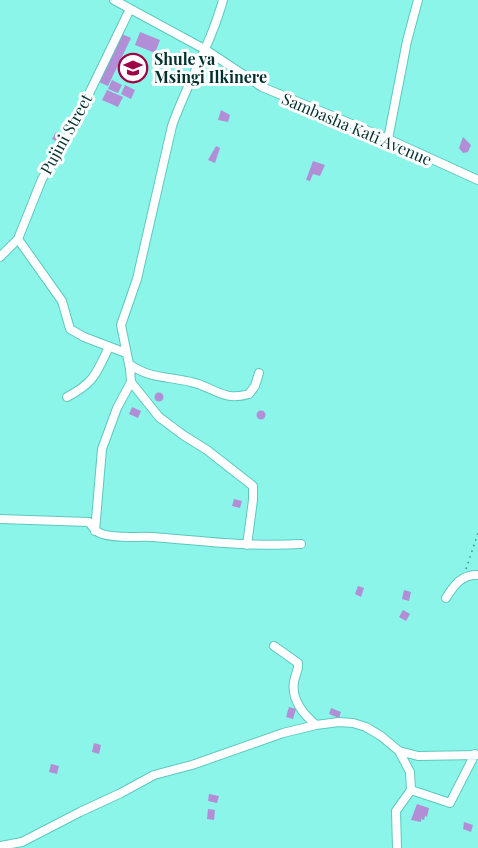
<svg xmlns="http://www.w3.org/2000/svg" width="478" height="848" font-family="'Playfair Display',serif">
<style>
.building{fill:#b28ed6}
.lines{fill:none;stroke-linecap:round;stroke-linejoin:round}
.street-casing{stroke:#5dc8be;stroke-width:10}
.path{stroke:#418c85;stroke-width:1.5;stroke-dasharray:1.5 4.5;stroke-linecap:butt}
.street{stroke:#fff;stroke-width:8}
.labels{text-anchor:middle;stroke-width:6;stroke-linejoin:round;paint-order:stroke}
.poi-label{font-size:16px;font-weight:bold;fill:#00312d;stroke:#fff;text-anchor:start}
.street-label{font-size:16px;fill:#00312d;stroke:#fff}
</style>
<rect width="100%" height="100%" fill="#8bf5ea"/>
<path class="building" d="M 140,32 L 160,40 L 155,53 L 135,45 Z
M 122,34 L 131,38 L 108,86 L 99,82 Z
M 112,80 L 122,85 L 118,93 L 108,89 Z
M 125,85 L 135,90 L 131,99 L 121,94 Z
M 107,90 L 123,97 L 118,107 L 102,100 Z
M 221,110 L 230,115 L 228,122 L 218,120 Z
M 56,132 L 63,135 L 60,143 L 52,139 Z
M 463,137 L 471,145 L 468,152 L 463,153 L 459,148 Z
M 216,146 L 220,148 L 215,163 L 208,160 Z
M 313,161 L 325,165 L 320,176 L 313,174 L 310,181 L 306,180 Z
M154.5 397a4.5 4.5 0 1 1 9 0a4.5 4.5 0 1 1-9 0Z
M 132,407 L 141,411 L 138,418 L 129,414 Z
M256.5 415a4.5 4.5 0 1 1 9 0a4.5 4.5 0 1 1-9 0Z
M 234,499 L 242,501 L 240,508 L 232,506 Z
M 358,586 L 364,588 L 361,597 L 355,594 Z
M 404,590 L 411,592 L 409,601 L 402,599 Z
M 403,610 L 410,614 L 406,621 L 399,617 Z
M 289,707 L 296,709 L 293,719 L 286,717 Z
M 331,708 L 341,712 L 339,718 L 329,714 Z
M 94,743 L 101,745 L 99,754 L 92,752 Z
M 51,764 L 59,766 L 57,774 L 49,772 Z
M 209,794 L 219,796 L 217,803 L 208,801 Z
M 417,804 L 429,808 L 427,817 L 425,816 L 424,820 L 421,819 L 421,822 L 411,820 Z
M 208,809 L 215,810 L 214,820 L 207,819 Z
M 464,822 L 473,825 L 471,832 L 463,829 Z"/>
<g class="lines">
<g class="street-casing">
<path id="street" d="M 114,0 L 206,50 L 262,87 L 388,139 L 478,180
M 388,139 L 407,41 L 418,0
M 18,239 L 62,301 L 70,329 L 84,337 L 126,353
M 0,257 L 18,239 L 42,179 L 69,135 L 130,9
M 129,364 C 150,379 167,376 191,382 C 214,387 223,402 249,394 L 255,386 L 259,373
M 131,382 L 159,417 L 183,435 L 207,450 L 253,486 L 253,500 L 247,545
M 67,397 C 94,383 96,374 109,347
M 0,519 L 89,522 C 93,527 95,532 102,534 C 118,539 137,536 153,537 C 203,541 251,547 301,544
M 95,531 L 102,449 L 117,408 L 131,382 L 130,369 L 121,325 L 137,279 L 172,126 C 187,83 211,44 223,0
M 446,598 C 454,585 462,574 478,575
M 274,646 L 298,663 C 299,670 295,675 294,682 C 291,700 303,714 316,725
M 411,790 L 450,803 L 475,754
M 0,846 L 22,842 L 80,812 L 121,793 L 154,775 L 192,765 L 283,733 L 316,725 L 339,722 L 353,723 L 366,727 L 381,736 L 399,751 L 418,756 L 478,755
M 397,848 L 396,811 L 411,790 L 410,772 L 399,751"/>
</g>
<path class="path" d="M 466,569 L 478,533"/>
<use href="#street" class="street"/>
</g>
<defs>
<g id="school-ring" transform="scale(1.5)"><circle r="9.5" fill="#fff" stroke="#9f0245" stroke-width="1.5"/><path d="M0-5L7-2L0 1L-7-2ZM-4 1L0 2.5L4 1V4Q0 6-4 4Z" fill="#9f0245"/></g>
</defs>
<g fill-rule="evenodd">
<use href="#school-ring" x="133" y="68"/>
</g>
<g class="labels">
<g class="poi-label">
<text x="154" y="65">Shule ya<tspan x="154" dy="18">Msingi Ilkinere</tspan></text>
</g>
<g class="street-label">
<text transform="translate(357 129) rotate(23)" y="6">Sambasha Kati Avenue</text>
<text transform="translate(66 134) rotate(-61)" y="6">Pujini Street</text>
</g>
</g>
</svg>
